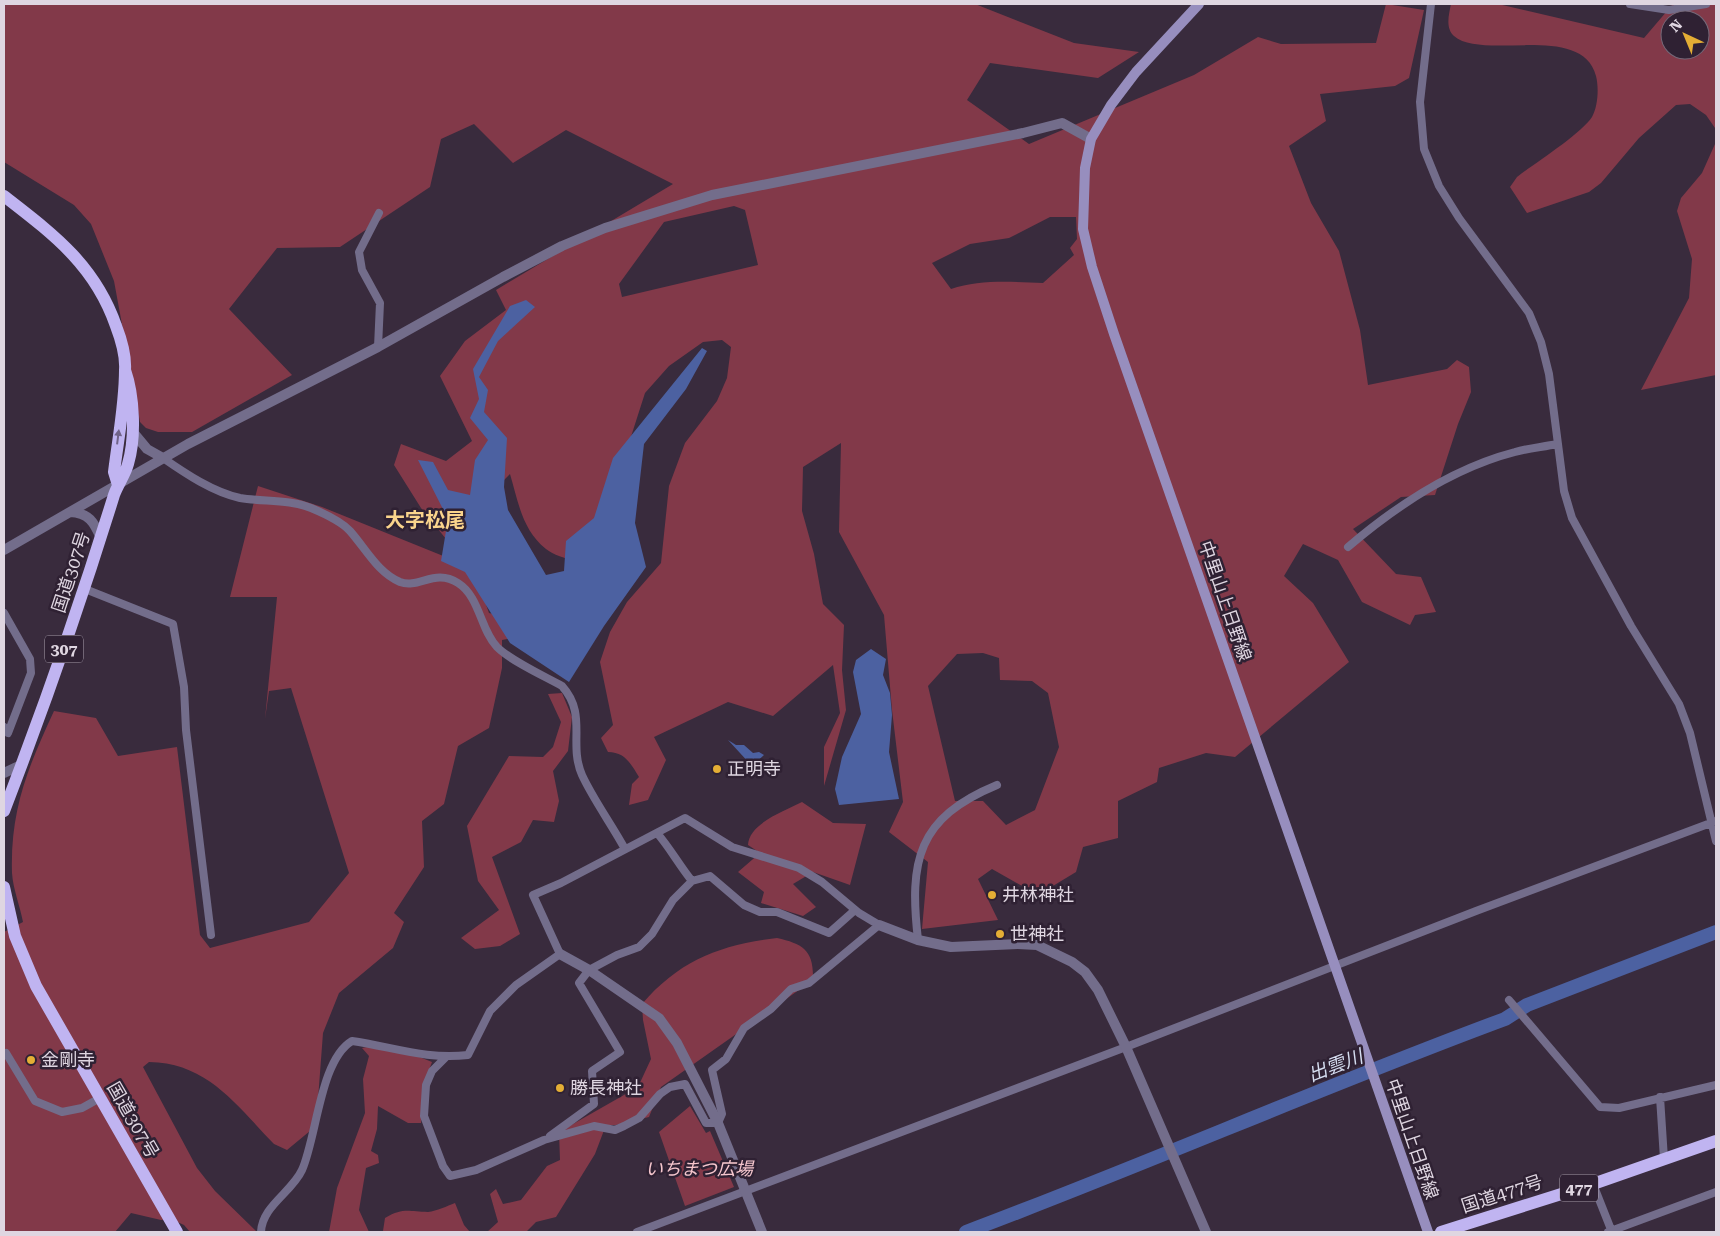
<svg xmlns="http://www.w3.org/2000/svg" width="1720" height="1236" font-family="'Roboto Serif','Noto Sans JP',serif">
<style>
.green{fill:#823949;fill-rule:evenodd}
.water{fill:#4c61a1}
.lines{fill:none;stroke-linecap:round;stroke-linejoin:round}
.river{stroke:#4c61a1;stroke-width:14}
.minor{stroke:#736d8b;stroke-width:8}
.tertiary{stroke:#736d8b;stroke-width:10}
.secondary{stroke:#978ebe;stroke-width:10}
.trunk{stroke:#c0b4f1;stroke-width:12}
.oneway{fill:#706388}
.poi-dot{fill:#e4ae35;stroke:#2f2133;stroke-width:2}
.labels{text-anchor:middle;stroke-width:5;stroke-linejoin:round;paint-order:stroke}
.shield{fill:#2f2133;stroke:#aaa0ad;stroke-width:1}
.shield-label{font-size:16px;font-weight:bold;fill:#dfd6e1}
.street-label{font-size:18px;fill:#dfd6e1;stroke:#2f2133}
.poi-label{font-size:18px;fill:#dfd6e1;stroke:#2f2133;text-anchor:start}
.park-label{font-size:18px;font-style:italic;fill:#f5c6cd;stroke:#2f2133}
.water-label{font-size:19px;font-style:italic;fill:#d5ddf0;stroke:#2f2133}
.quarter-label{font-size:20px;font-weight:bold;fill:#fad48c;stroke:#2f2133}
</style>
<rect width="100%" height="100%" fill="#392b3d"/>
<path class="green" d="M 4,4 L 975,4 L 1074,43 L 1139,52 L 1098,78 L 990,63 L 967,100 L 1029,144 L 1194,75 L 1258,37 L 1281,44 L 1376,43 L 1386,4 L 1424,10 L 1409,78 L 1395,86 L 1320,94 L 1326,121 L 1289,146 L 1311,203 L 1339,251 L 1360,330 L 1368,385 L 1447,369 L 1457,360 L 1469,367 L 1471,392 L 1458,424 L 1435,495 L 1401,497 L 1353,529 L 1396,574 L 1421,577 L 1436,612 L 1415,615 L 1410,625 L 1362,602 L 1338,560 L 1303,544 L 1284,576 L 1313,603 L 1349,662 L 1235,757 L 1206,753 L 1159,768 L 1157,782 L 1118,801 L 1118,838 L 1083,847 L 1076,872 L 1038,895 L 992,869 L 978,879 L 998,920 L 922,929 L 928,862 L 889,832 L 903,802 L 892,710 L 884,615 L 839,532 L 841,443 L 803,467 L 802,511 L 814,554 L 823,604 L 844,625 L 842,670 L 846,710 L 824,786 L 824,747 L 840,713 L 833,665 L 773,716 L 728,702 L 654,737 L 666,760 L 648,800 L 629,805 L 632,784 L 639,777 C 631,764 625,752 608,752 L 601,738 L 613,725 L 600,662 L 610,632 L 627,602 L 661,563 L 669,486 L 685,443 L 717,401 L 727,378 L 731,347 L 722,340 L 703,342 L 669,366 L 645,393 L 610,502 L 574,561 C 566,558 553,555 546,549 C 522,530 518,501 510,474 L 446,539 L 421,508 L 394,465 L 401,444 L 446,461 L 472,441 L 440,376 L 465,341 L 506,310 L 496,290 L 673,184 L 566,130 L 513,163 L 474,124 L 441,139 L 430,187 L 340,247 L 277,248 L 229,309 L 292,375 L 192,432 L 158,432 L 146,428 L 140,422 L 114,281 L 91,224 L 74,205 L 4,162 ZM 734,206 L 745,210 L 758,265 L 622,297 L 619,284 L 664,222 ZM 1050,217 L 1076,217 L 1077,239 L 1070,248 L 1074,255 L 1043,283 C 1013,282 980,279 951,289 L 932,263 L 970,244 L 1009,238 ZM 983,653 L 999,658 L 1000,680 L 1032,681 L 1048,693 L 1059,747 L 1035,810 L 1006,825 L 983,801 L 955,801 L 928,686 L 957,654 Z
M 1451,4 L 1498,4 L 1644,38 L 1673,4 L 1716,4 L 1716,375 L 1641,390 L 1689,298 L 1692,259 L 1677,211 L 1681,198 L 1702,173 L 1715,144 L 1715,128 L 1706,115 L 1690,104 L 1676,105 L 1639,138 L 1601,183 L 1589,192 L 1527,213 L 1510,187 L 1517,177 C 1535,163 1581,134 1592,117 C 1598,106 1599,88 1596,76 C 1582,22 1482,61 1454,36 C 1445,28 1449,14 1451,4 ZM 1670,20 L 1700,20 L 1700,50 L 1670,50 Z
M 258,486 L 322,507 L 473,568 L 489,613 L 520,620 L 527,635 L 502,640 L 502,668 L 489,728 L 458,746 L 444,804 L 422,821 L 424,867 L 394,913 L 404,922 L 393,948 L 339,993 L 323,1033 L 316,1126 L 287,1150 L 274,1144 C 236,1105 208,1063 149,1062 L 143,1067 L 197,1168 L 215,1191 L 257,1232 L 190,1232 L 184,1225 L 171,1219 L 161,1220 L 131,1213 L 115,1232 L 4,1232 L 4,932 L 23,922 C 20,906 13,889 12,873 C 10,810 28,767 54,711 L 96,718 L 118,756 L 177,747 L 200,935 L 210,948 L 309,922 L 349,873 L 291,688 L 269,691 L 265,719 L 277,597 L 230,597 Z
M 562,693 L 572,717 L 568,751 L 553,771 L 559,801 L 554,822 L 533,820 L 521,842 L 492,857 L 520,934 L 500,946 L 475,949 L 461,938 L 499,910 L 478,881 L 467,826 L 509,756 L 543,757 L 553,747 L 561,722 L 548,694 Z
M 802,802 L 833,823 L 866,824 L 850,885 L 813,872 L 793,884 L 816,907 L 803,916 L 761,903 L 764,892 L 738,872 L 760,853 L 748,845 C 749,823 785,811 802,802 Z
M 777,938 C 803,944 814,950 813,980 L 661,1087 L 649,1117 L 616,1125 L 606,1125 L 595,1154 L 556,1217 L 536,1222 L 526,1232 L 487,1232 L 498,1222 L 490,1194 L 496,1189 L 503,1204 L 521,1200 L 547,1166 L 560,1160 L 559,1132 L 638,1087 L 651,1059 L 643,1020 L 642,1004 C 680,960 720,945 777,938 Z
M 372,1046 L 417,1056 L 432,1062 L 424,1084 L 421,1123 L 408,1123 L 378,1106 L 377,1129 L 371,1151 L 378,1155 L 379,1163 L 366,1168 L 359,1210 L 369,1232 L 329,1232 L 337,1188 L 365,1113 L 363,1079 L 369,1056 L 362,1048 Z
M 690,1106 L 706,1133 L 710,1131 L 734,1187 L 685,1206 L 659,1132 Z
M 455,1203 L 464,1225 L 470,1232 L 381,1232 L 383,1231 L 385,1218 C 404,1207 409,1212 428,1212 C 437,1211 447,1206 455,1203 Z"/>
<path class="water" d="M 526,300 L 535,307 L 498,341 L 479,377 L 488,390 L 484,412 L 507,438 L 504,487 L 508,510 L 546,575 L 564,571 L 566,541 L 594,518 L 613,458 L 702,348 L 707,351 L 686,389 L 644,444 L 635,523 L 646,567 L 604,626 L 569,682 L 510,643 L 465,572 L 441,561 L 448,519 L 418,460 L 433,462 L 448,490 L 470,495 L 475,460 L 488,440 L 470,418 L 479,399 L 473,369 L 510,306 Z
M 871,649 L 886,659 L 883,675 L 890,693 L 892,715 L 889,752 L 899,799 L 839,805 L 835,789 L 842,757 L 861,714 L 853,672 L 856,660 Z
M 728,740 L 736,745 L 744,745 L 753,753 L 759,752 L 764,755 L 752,766 Z"/>
<g class="lines">
<path class="river" d="M 966,1232 C 1147,1164 1324,1086 1505,1019 L 1527,1005 L 1716,932"/>
<path class="minor" d="M 1431,4 L 1420,102 L 1424,149 L 1439,186 L 1459,218 L 1529,313 L 1541,342 L 1549,374 L 1564,491 L 1572,518 L 1631,626 L 1679,704 L 1690,733 L 1716,841
M 1630,4 L 1669,10 L 1706,4
M 378,347 L 380,303 L 362,270 L 359,252 L 379,213
M 163,458 C 186,474 213,492 240,498 C 264,502 289,499 311,508 C 323,513 342,522 350,531 C 366,549 378,573 400,582 C 419,589 435,568 458,583 C 480,597 480,629 497,647 C 511,661 544,676 562,686 C 588,715 568,743 582,775 C 593,799 612,825 625,849
M 1348,547 C 1396,506 1453,468 1515,452 C 1529,448 1543,447 1557,444
M 85,589 L 173,624 L 184,687 L 186,730 L 211,935
M 4,613 L 30,659 L 31,673 L 8,733 L 4,727
M 657,833 C 670,848 679,865 692,881
M 918,940 C 909,861 917,818 997,785
M 1509,1000 L 1600,1107 L 1619,1108 L 1716,1085
M 6,1053 L 35,1101 L 62,1112 L 82,1108 L 100,1098
M 1660,1097 L 1664,1159
M 550,1136 L 594,1104 L 592,1071 L 620,1052 L 579,983 L 589,970 L 617,955 L 639,947 L 652,934 L 673,900 L 692,881 L 710,876 L 744,905 L 760,912 L 777,912 L 829,933 L 855,910
M 1593,1184 L 1612,1232
M 261,1232 C 262,1206 292,1192 302,1170 C 317,1136 320,1060 352,1041 C 393,1047 427,1060 468,1055 L 490,1011 L 516,985 L 560,954 L 533,895 L 561,883 L 685,818 L 732,847 L 799,868 L 822,882 L 859,913 L 879,925 L 809,983 L 791,989 L 771,1009 L 744,1028 L 726,1059 L 712,1070 L 722,1114 L 718,1123 L 706,1123 L 685,1084 L 670,1087 L 660,1094 L 639,1118 L 624,1126 L 615,1130 L 594,1126 L 544,1140 L 476,1170 L 450,1176 L 443,1166 L 424,1116 L 426,1085 L 432,1071 L 445,1058
M 637,1232 L 1126,1047 L 1476,911 L 1716,821
M 1608,1232 L 1716,1192"/>
<path class="tertiary" d="M 132,431 L 147,449 L 163,458
M 70,512 C 89,513 94,522 101,538
M 4,550 L 188,444 L 378,347 L 503,277 L 562,246 L 605,228 L 712,195 L 1023,133 L 1062,123 L 1091,139
M 4,773 L 21,765
M 879,925 L 918,940 L 951,947 L 1018,944 L 1037,945 L 1072,962 L 1085,972 L 1098,990 L 1126,1047 L 1206,1232
M 560,954 L 589,970 L 659,1018 L 677,1043 L 718,1123 L 762,1232"/>
<path class="secondary" d="M 1199,4 L 1136,72 L 1111,105 L 1091,139 L 1085,168 L 1083,229 L 1092,267 L 1114,334 L 1428,1232"/>
<path class="trunk" d="M 4,196 C 53,234 95,265 116,326 C 121,339 126,355 125,370 C 125,404 118,439 114,472 L 118,485
M 4,811 C 44,707 81,602 114,495 C 118,484 125,475 128,464 C 136,437 134,396 125,370
M 4,887 L 15,936 L 36,986 L 177,1232
M 1441,1232 L 1593,1184 L 1716,1141"/>
</g>
<defs><path id="oneway-solid" d="M-6-.8H1V-3.2L6.5 0L1 3.2V.8H-6Z" transform="scale(1.25)"/></defs>
<use class="oneway" href="#oneway-solid" transform="translate(118 437) rotate(-83)"/>
<g class="poi-dot">
<circle cx="717" cy="769" r="5"/>
<circle cx="992" cy="895" r="5"/>
<circle cx="1000" cy="934" r="5"/>
<circle cx="31" cy="1060" r="5"/>
<circle cx="560" cy="1088" r="5"/>
</g>
<g class="labels">
<g class="shield">
<rect x="45" y="635.5" width="38" height="27" rx="4"/>
<rect x="1560" y="1174.5" width="38" height="27" rx="4"/>
</g>
<g class="shield-label">
<text x="64" y="655">307</text>
<text x="1579" y="1194">477</text>
</g>
<g class="street-label">
<text transform="translate(71 572) rotate(-72)" y="6">国道307号</text>
<text transform="translate(1225 601) rotate(71)" y="6">中里山上日野線</text>
<text transform="translate(133 1120) rotate(60)" y="6">国道307号</text>
<text transform="translate(1412 1139) rotate(71)" y="6">中里山上日野線</text>
<text transform="translate(1502 1194) rotate(-18)" y="6">国道477号</text>
</g>
<g class="poi-label">
<text x="727" y="775">正明寺</text>
<text x="1002" y="901">井林神社</text>
<text x="1010" y="940">世神社</text>
<text x="41" y="1066">金剛寺</text>
<text x="570" y="1094">勝長神社</text>
</g>
<g class="park-label">
<text x="699" y="1175">いちまつ広場</text>
</g>
<g class="water-label">
<text transform="translate(1335 1065) rotate(-21)" y="7">出雲川</text>
</g>
<g class="quarter-label">
<text x="425" y="527">大字松尾</text>
</g>
</g>
<rect width="1720" height="1236" fill="none" stroke="#dfd6e1" stroke-width="10"/>
<g transform="translate(1685 35) rotate(316)"><circle r="24" fill="#2f2133" stroke="#756979"/>
<path d="M0-4L9 19L0 12L-9 19Z" fill="#e4ae35"/>
<text y="-8" font-size="14" font-weight="bold" text-anchor="middle" fill="#dfd6e1">N</text>
</g>
</svg>
